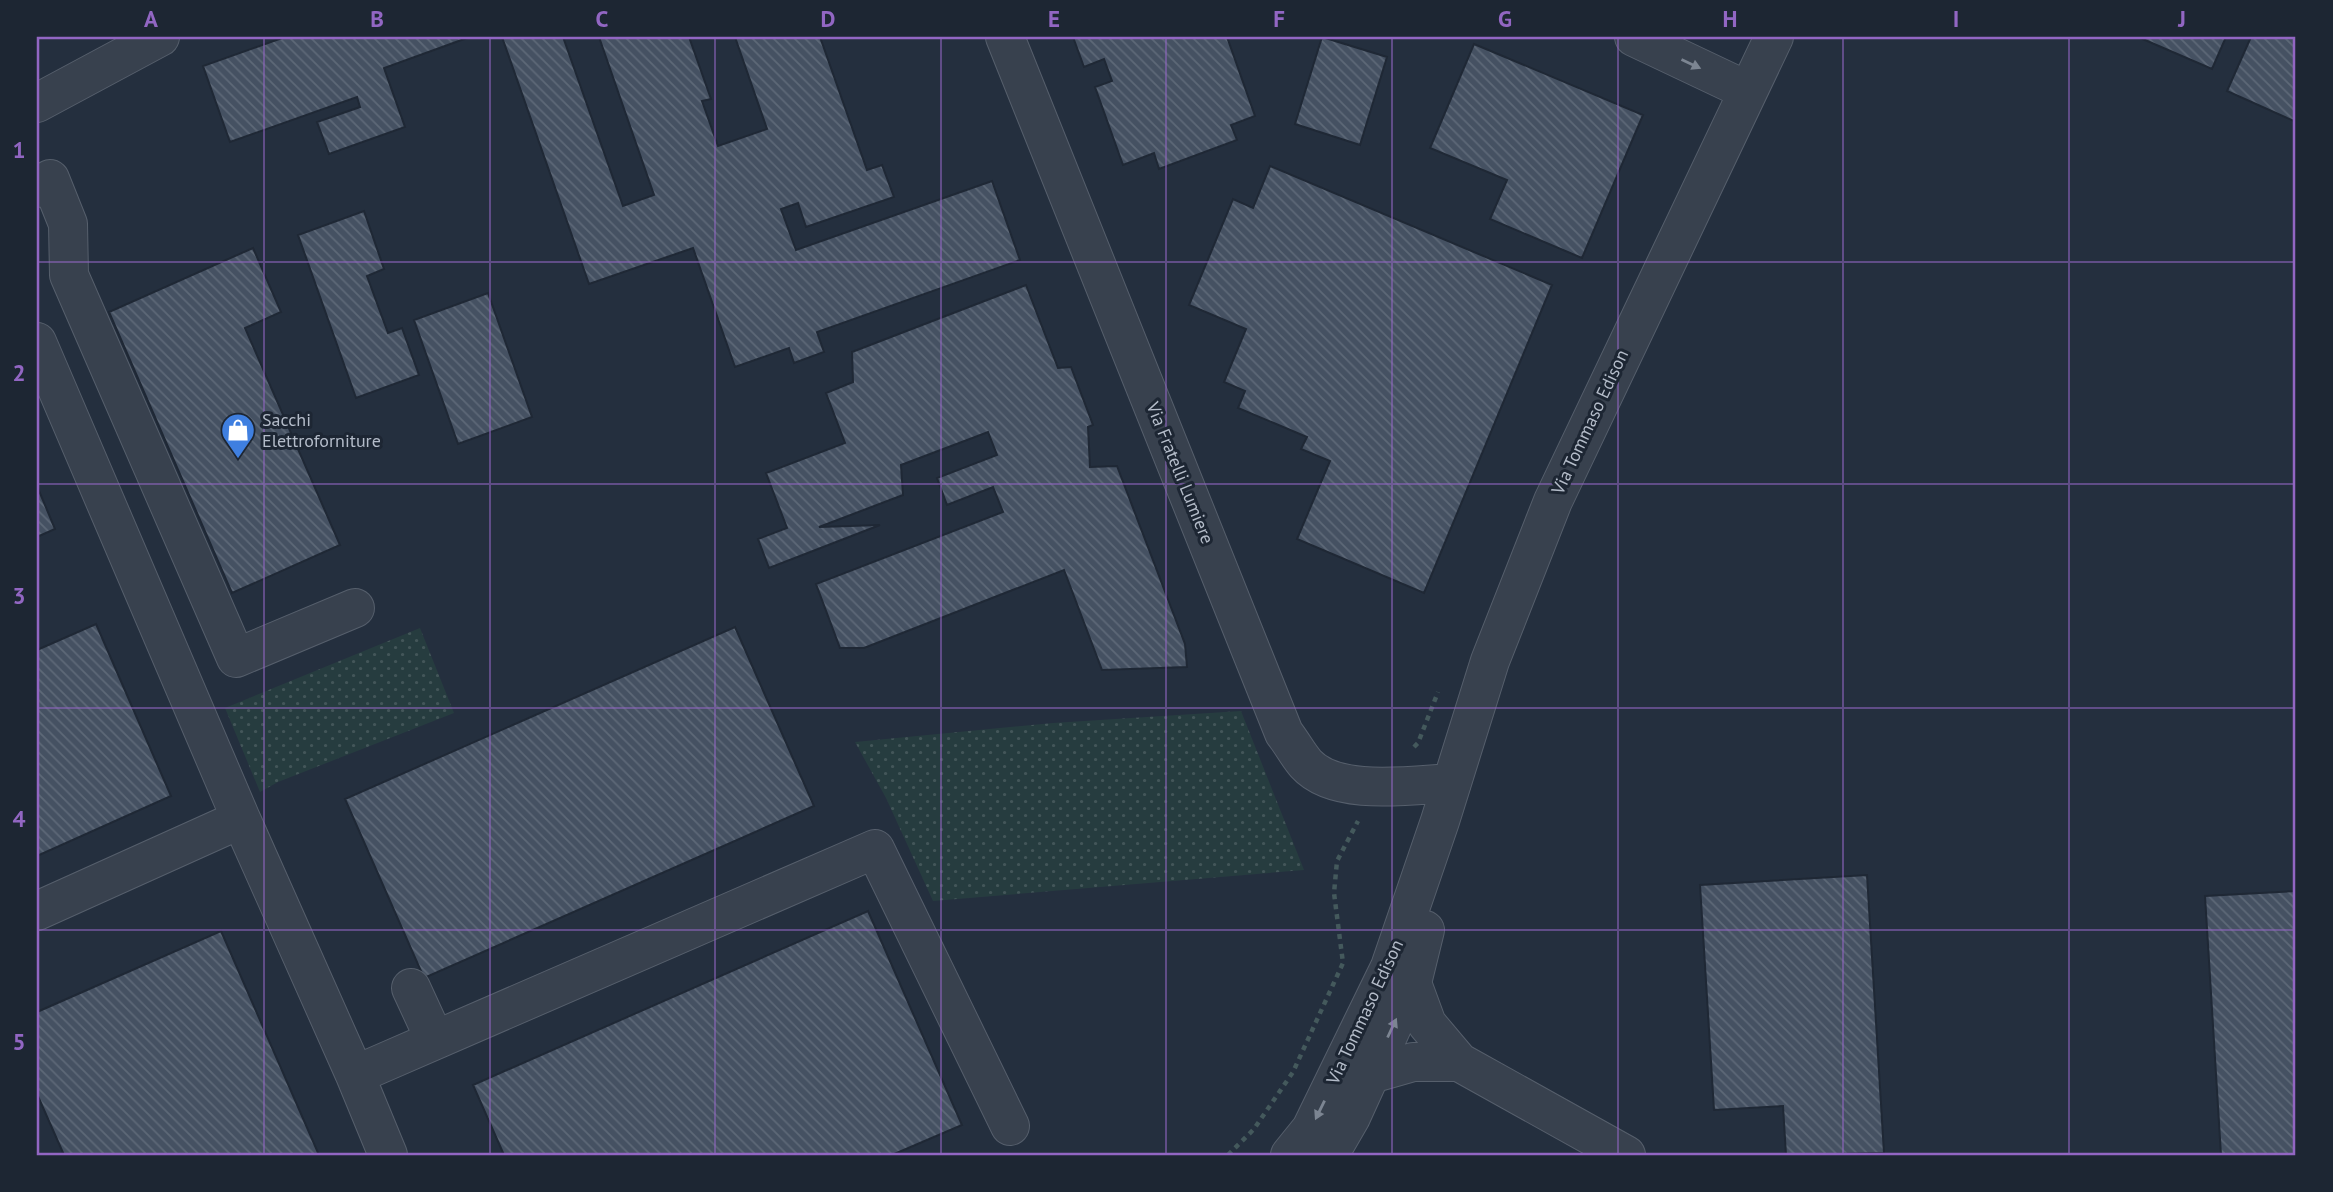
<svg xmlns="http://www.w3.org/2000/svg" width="2333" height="1192" font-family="'PT Sans',sans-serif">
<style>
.grass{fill:url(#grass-dots)}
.building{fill:url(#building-back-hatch);stroke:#1f2835;stroke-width:2}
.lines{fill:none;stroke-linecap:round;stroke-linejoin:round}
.minor-casing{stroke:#565f6c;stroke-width:40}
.path{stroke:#44595c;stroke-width:4.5;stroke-dasharray:5 5;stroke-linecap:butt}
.minor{stroke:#38414e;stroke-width:38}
.oneway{fill:#7c8592}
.grid{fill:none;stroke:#9266c3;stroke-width:2;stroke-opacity:0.55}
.labels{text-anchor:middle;stroke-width:6;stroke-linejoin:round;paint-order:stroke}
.poi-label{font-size:18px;fill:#b4bcc9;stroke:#1d2633;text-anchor:start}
.street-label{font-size:18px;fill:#b4bcc9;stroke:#1d2633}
.neatline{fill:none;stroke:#9266c3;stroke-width:2.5}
.grid-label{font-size:23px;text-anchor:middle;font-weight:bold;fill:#9266c3}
</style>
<defs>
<pattern id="grass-dots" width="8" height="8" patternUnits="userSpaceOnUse" patternTransform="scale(1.75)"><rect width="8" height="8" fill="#263c3f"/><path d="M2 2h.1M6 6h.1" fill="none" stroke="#435659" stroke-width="1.8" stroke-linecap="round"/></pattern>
<pattern id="building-back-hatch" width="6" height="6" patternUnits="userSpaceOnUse" patternTransform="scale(1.75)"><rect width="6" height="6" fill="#455162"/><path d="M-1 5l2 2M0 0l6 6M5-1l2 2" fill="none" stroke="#5d6877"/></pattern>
</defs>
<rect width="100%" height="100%" fill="#242f3e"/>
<path class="grass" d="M 420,628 L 454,713 L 278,782 L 260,792 L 225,708 Z
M 1241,711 L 1304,870 L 933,901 L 886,798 L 855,742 L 1053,723 Z"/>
<path class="building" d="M 285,37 L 466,37 L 467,38 L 384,68 L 405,127 L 329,154 L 317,122 L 360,107 L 357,97 L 230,142 L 203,66 Z
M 502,37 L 563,37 L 623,206 L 654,195 L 599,37 L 689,37 L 711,99 L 702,101 L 718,146 L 767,129 L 735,37 L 820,37 L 867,170 L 882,165 L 894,197 L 806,227 L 798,203 L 781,209 L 796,250 L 992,181 L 1020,260 L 817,332 L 824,352 L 794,363 L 789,348 L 735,367 L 693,248 L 589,284 Z
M 1073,37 L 1227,37 L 1255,116 L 1231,125 L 1237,140 L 1159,169 L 1154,153 L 1123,165 L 1095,87 L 1112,81 L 1104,59 L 1084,67 Z
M 1322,37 L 1387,57 L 1360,145 L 1295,124 Z
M 2138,37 L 2226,37 L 2212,69 Z
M 2251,37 L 2296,37 L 2296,122 L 2227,91 Z
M 1474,44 L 1643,115 L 1582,258 L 1490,219 L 1507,180 L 1430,148 Z
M 1270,166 L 1552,285 L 1424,593 L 1297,539 L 1330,461 L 1301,449 L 1307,437 L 1238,408 L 1245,391 L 1224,382 L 1246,329 L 1189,305 L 1233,199 L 1253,208 Z
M 364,211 L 384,269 L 367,276 L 388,333 L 402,328 L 419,375 L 356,398 L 298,235 Z
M 253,248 L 281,312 L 245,328 L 340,545 L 232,593 L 109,312 Z
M 1026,285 L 1058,368 L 1071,367 L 1093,425 L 1088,427 L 1090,467 L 1117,466 L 1185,644 L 1187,667 L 1102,670 L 1064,570 L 864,648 L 840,648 L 816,584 L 1003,512 L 993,487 L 947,505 L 937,478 L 997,455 L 988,432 L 901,465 L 903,495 L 819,527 L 880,525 L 769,568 L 758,539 L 787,528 L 766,473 L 845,443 L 826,393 L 853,382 L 852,352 Z
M 488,293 L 532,417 L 458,444 L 414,320 Z
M 37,486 L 55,529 L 37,537 Z
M 96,624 L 171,796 L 37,856 L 37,650 Z
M 735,627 L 814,806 L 424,978 L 345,799 Z
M 1867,875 L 1884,1153 L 1786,1155 L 1783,1106 L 1714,1110 L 1700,885 Z
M 2296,891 L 2296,1155 L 2221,1155 L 2205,896 Z
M 868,911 L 962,1125 L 892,1155 L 504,1155 L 473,1085 Z
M 221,931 L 319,1155 L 64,1155 L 37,1094 L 37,1012 Z"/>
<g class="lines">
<g class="minor-casing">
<path id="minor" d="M 1005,37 L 1284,733 C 1292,743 1298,755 1306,764 C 1336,797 1411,785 1452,783
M 1634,37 L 1748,91
M 37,103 L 160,37
M 37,188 L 50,179 L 68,224 L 69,275 L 236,658 L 355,608
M 37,342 L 241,819
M 37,911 L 241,819 L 355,1075 L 875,849 L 1010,1126
M 411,988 L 435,1040
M 1459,1062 L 1626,1155
M 1371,1074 L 1413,1062 L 1459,1062 L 1427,1024 L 1412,983
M 355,1075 L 388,1155
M 1290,1155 L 1311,1129 L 1390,967 L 1440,821 L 1490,661 L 1553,501 L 1774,37
M 1329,1155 L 1351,1117 L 1412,983 L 1425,930"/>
</g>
<path class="path" d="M 1414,747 L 1418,743 L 1438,692
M 1228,1155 L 1254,1129 L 1293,1072 L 1343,963 L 1334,893 L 1337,861 L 1358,821"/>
<use href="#minor" class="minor"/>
</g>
<defs><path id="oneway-solid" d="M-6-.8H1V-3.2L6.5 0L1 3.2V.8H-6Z" transform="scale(1.75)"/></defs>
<g class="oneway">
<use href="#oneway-solid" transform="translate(1691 64) rotate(25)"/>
<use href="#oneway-solid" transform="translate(1392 1028) rotate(-65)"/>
<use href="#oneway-solid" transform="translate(1320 1110) rotate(116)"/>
</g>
<path class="grid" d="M 264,37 L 264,1155M 490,37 L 490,1155M 715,37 L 715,1155M 941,37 L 941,1155M 1166,37 L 1166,1155M 1392,37 L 1392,1155M 1618,37 L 1618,1155M 1843,37 L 1843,1155M 2069,37 L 2069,1155M 37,262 L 2296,262M 37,484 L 2296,484M 37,708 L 2296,708M 37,930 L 2296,930"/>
<defs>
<g id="shop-pin" transform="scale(1.75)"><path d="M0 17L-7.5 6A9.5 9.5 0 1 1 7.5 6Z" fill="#3f7fe0" stroke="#1d2633"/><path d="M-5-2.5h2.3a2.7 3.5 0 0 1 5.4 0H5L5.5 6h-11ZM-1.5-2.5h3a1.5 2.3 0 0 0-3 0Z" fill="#fff"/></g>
</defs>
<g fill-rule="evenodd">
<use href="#shop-pin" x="238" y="430"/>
</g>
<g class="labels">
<g class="poi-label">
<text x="262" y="426">Sacchi<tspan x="262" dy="21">Elettroforniture</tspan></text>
</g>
<g class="street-label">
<text transform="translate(1590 422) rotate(-65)" y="6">Via Tommaso Edison</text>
<text transform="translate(1180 473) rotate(68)" y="6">Via Fratelli Lumiere</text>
<text transform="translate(1365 1012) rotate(-65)" y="6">Via Tommaso Edison</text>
</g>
</g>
<rect width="2333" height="1192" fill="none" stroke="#1d2633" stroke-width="77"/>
<rect x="38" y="38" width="2256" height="1116" class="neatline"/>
<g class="grid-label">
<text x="151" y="27">A</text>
<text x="377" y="27">B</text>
<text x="602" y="27">C</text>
<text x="828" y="27">D</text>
<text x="1054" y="27">E</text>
<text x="1279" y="27">F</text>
<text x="1505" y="27">G</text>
<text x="1730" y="27">H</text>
<text x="1956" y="27">I</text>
<text x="2182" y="27">J</text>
<text x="19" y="158">1</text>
<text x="19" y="381">2</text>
<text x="19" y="604">3</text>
<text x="19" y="827">4</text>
<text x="19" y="1050">5</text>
</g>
</svg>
